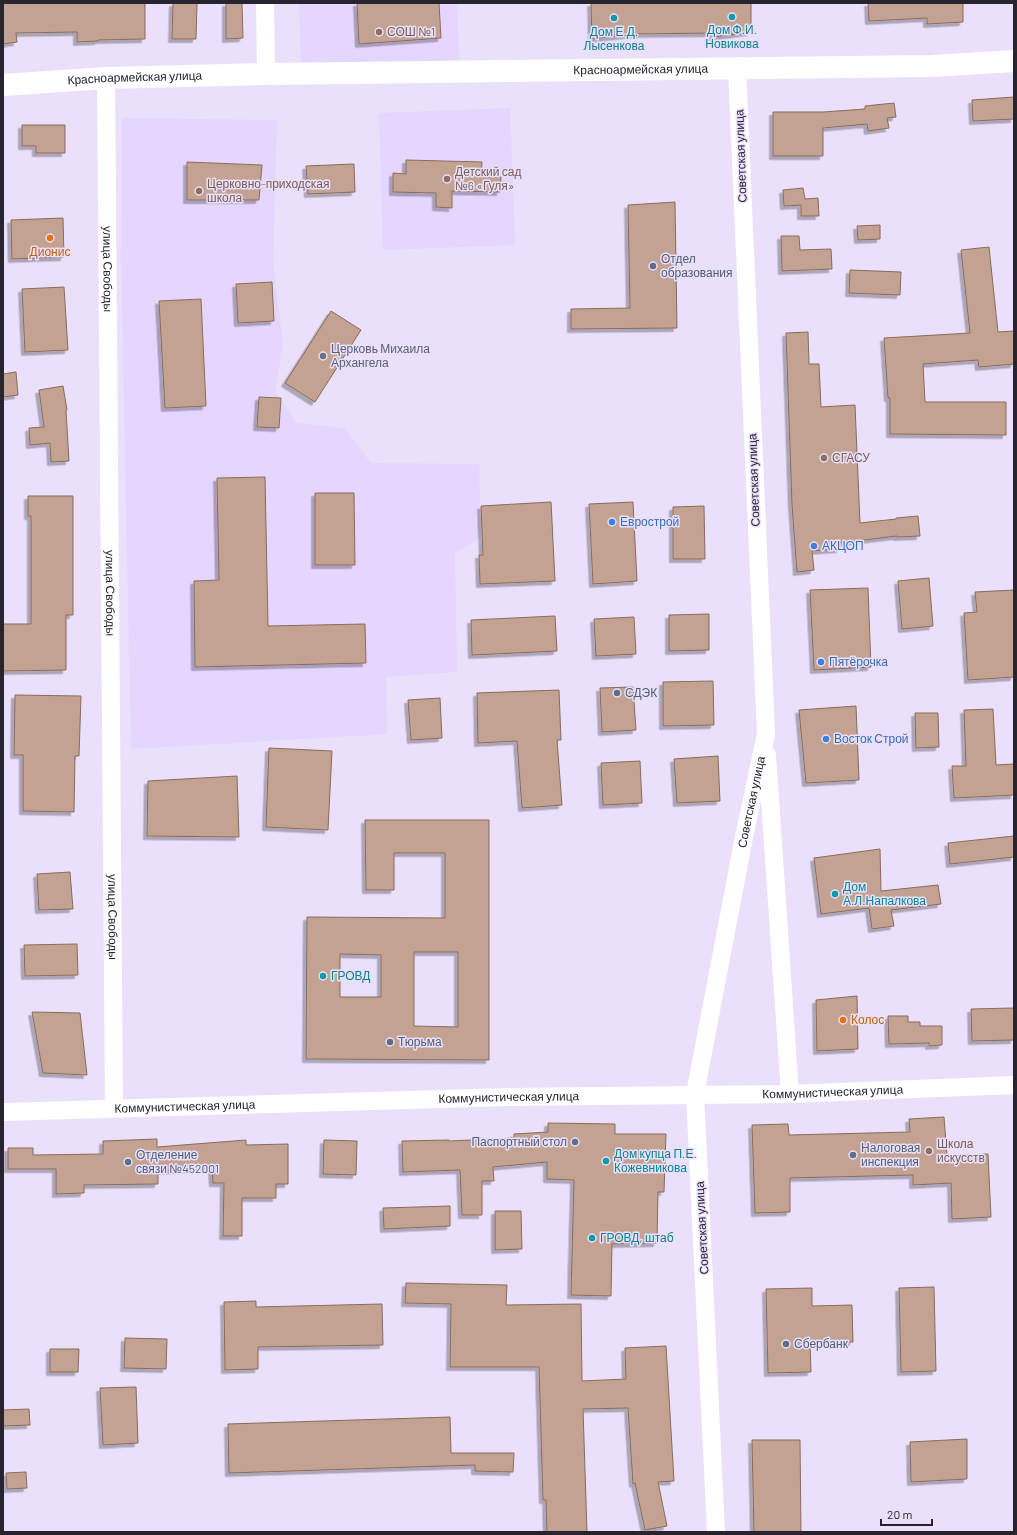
<svg xmlns="http://www.w3.org/2000/svg" width="1017" height="1535" font-family="Barlow,sans-serif">
<style>
.built{fill:#e5d6ff}
.building{fill:#c3a291;stroke:#8a6b5a;fill-rule:evenodd;filter:url(#shadow)}
.lines{fill:none;stroke-linecap:round;stroke-linejoin:round}
.street{stroke:#fff;stroke-width:18}
.secondary{stroke:#fff;stroke-width:22}
.culture-dot{fill:#0f9aa8;stroke:#eae0fb;stroke-width:1.5}
.education-dot{fill:#8d6e63;stroke:#eae0fb;stroke-width:1.5}
.food-dot{fill:#e8710a;stroke:#eae0fb;stroke-width:1.5}
.service-dot{fill:#5c6f8a;stroke:#eae0fb;stroke-width:1.5}
.worship-dot{fill:#6b7280;stroke:#eae0fb;stroke-width:1.5}
.shop-dot{fill:#3f7fe0;stroke:#eae0fb;stroke-width:1.5}
.labels{text-anchor:middle;stroke-width:3;stroke-linejoin:round;paint-order:stroke}
.culture-label{font-size:12px;fill:#0d838f;stroke:#eae0fb;text-anchor:start}
.education-label{font-size:12px;fill:#785e54;stroke:#eae0fb;text-anchor:start}
.street-label{font-size:12px;fill:#27232f;stroke:#eae0fb}
.food-label{font-size:12px;fill:#c56008;stroke:#eae0fb}
.service-label{font-size:12px;fill:#4e5e75;stroke:#eae0fb;text-anchor:start}
.worship-label{font-size:12px;fill:#5b616d;stroke:#eae0fb;text-anchor:start}
.shop-label{font-size:12px;fill:#366cbe;stroke:#eae0fb;text-anchor:start}
</style>
<defs>
<filter id="shadow"><feDropShadow dx="-3.5" dy="3.5" stdDeviation="0" flood-color="#0004"/></filter>
</defs>
<rect width="100%" height="100%" fill="#eae0fb"/>
<path class="built" d="M 299,3 L 457,3 L 459,61 L 301,67 Z
M 510,108 L 515,245 L 383,250 L 379,113 Z
M 122,118 L 277,120 L 273,261 L 283,344 L 275,392 L 297,423 L 345,428 L 371,463 L 479,464 L 481,537 L 455,553 L 457,672 L 386,677 L 387,734 L 131,749 L 121,262 Z"/>
<path class="building" d="M 3,3 L 145,3 L 145,39 L 98,40 L 98,41 L 77,42 L 77,32 L 16,33 L 17,42 L 3,44 Z
M 173,3 L 197,3 L 196,39 L 172,39 Z
M 226,3 L 242,3 L 243,38 L 226,39 Z
M 357,3 L 439,3 L 441,38 L 359,44 Z
M 591,3 L 751,3 L 751,32 L 713,37 L 713,33 L 636,34 L 592,39 Z
M 868,3 L 963,3 L 963,22 L 927,24 L 927,18 L 869,21 Z
M 1014,97 L 1014,119 L 973,121 L 972,100 Z
M 894,103 L 896,117 L 887,118 L 889,128 L 868,131 L 867,124 L 823,128 L 823,156 L 773,156 L 773,112 L 823,112 L 865,109 L 865,106 Z
M 22,125 L 65,125 L 65,153 L 36,153 L 36,146 L 22,146 Z
M 406,160 L 482,162 L 481,177 L 501,177 L 500,192 L 452,191 L 452,208 L 436,207 L 436,193 L 393,192 L 393,173 L 406,174 Z
M 187,162 L 262,165 L 259,200 L 187,200 Z
M 354,164 L 355,192 L 308,194 L 306,166 Z
M 803,188 L 805,199 L 818,198 L 819,216 L 801,216 L 801,205 L 784,206 L 783,190 Z
M 675,202 L 677,328 L 571,329 L 571,309 L 630,308 L 628,205 Z
M 63,218 L 64,257 L 12,259 L 11,220 Z
M 880,225 L 880,239 L 858,240 L 857,226 Z
M 781,236 L 799,236 L 800,250 L 831,249 L 832,269 L 782,271 Z
M 989,247 L 998,332 L 1014,331 L 1014,364 L 979,367 L 978,360 L 923,364 L 925,402 L 1006,402 L 1006,435 L 890,434 L 890,398 L 888,398 L 884,338 L 970,333 L 961,250 Z
M 850,270 L 901,272 L 900,295 L 849,293 Z
M 272,282 L 274,321 L 238,323 L 236,284 Z
M 64,287 L 68,350 L 25,352 L 22,289 Z
M 201,299 L 206,406 L 165,408 L 159,301 Z
M 331,311 L 361,330 L 315,402 L 285,383 Z
M 808,332 L 809,364 L 819,364 L 821,407 L 855,405 L 860,523 L 896,519 L 896,518 L 918,516 L 920,536 L 897,537 L 897,536 L 839,543 L 840,549 L 812,551 L 814,570 L 797,572 L 792,505 L 786,333 Z
M 16,372 L 18,395 L 3,397 L 3,374 Z
M 63,386 L 67,410 L 66,410 L 69,461 L 51,462 L 50,443 L 30,445 L 29,428 L 44,427 L 39,390 Z
M 259,397 L 281,398 L 279,428 L 257,427 Z
M 265,477 L 268,626 L 365,624 L 366,663 L 195,667 L 194,581 L 219,580 L 217,478 Z
M 315,493 L 354,493 L 355,565 L 315,565 Z
M 28,496 L 73,496 L 73,615 L 66,615 L 66,670 L 3,671 L 3,624 L 31,624 L 31,516 L 28,516 Z
M 551,502 L 555,581 L 480,584 L 479,555 L 483,555 L 481,506 Z
M 633,502 L 637,581 L 593,584 L 589,504 Z
M 704,506 L 705,559 L 673,559 L 673,507 Z
M 929,578 L 933,626 L 902,629 L 898,581 Z
M 868,588 L 871,667 L 814,670 L 810,590 Z
M 1014,590 L 1014,677 L 968,680 L 964,613 L 977,612 L 975,592 Z
M 709,614 L 709,650 L 669,651 L 669,615 Z
M 555,616 L 557,651 L 472,655 L 471,620 Z
M 634,617 L 636,654 L 596,656 L 594,619 Z
M 713,681 L 714,725 L 663,726 L 663,682 Z
M 633,687 L 636,730 L 602,732 L 600,688 Z
M 559,690 L 561,740 L 557,740 L 562,805 L 522,808 L 517,741 L 478,743 L 477,693 Z
M 15,695 L 81,696 L 79,756 L 75,756 L 74,812 L 23,811 L 23,755 L 14,755 Z
M 440,698 L 442,738 L 411,740 L 408,700 Z
M 856,706 L 859,780 L 806,783 L 799,710 Z
M 993,709 L 996,765 L 1014,764 L 1014,795 L 954,798 L 952,766 L 966,766 L 964,710 Z
M 915,713 L 938,713 L 939,747 L 916,748 Z
M 269,748 L 332,751 L 328,830 L 266,827 Z
M 718,756 L 720,801 L 677,803 L 674,759 Z
M 640,761 L 642,803 L 603,805 L 601,763 Z
M 237,776 L 239,837 L 147,836 L 148,781 Z
M 365,820 L 489,820 L 489,1060 L 306,1059 L 307,917 L 445,918 L 445,853 L 394,853 L 394,890 L 366,890 ZM 414,952 L 458,952 L 458,1027 L 414,1026 ZM 340,954 L 381,955 L 381,997 L 340,997 Z
M 1014,836 L 1014,857 L 950,864 L 948,843 Z
M 880,849 L 881,891 L 938,885 L 941,904 L 891,910 L 894,926 L 872,929 L 869,908 L 821,914 L 814,858 Z
M 70,872 L 73,909 L 39,910 L 37,874 Z
M 77,944 L 78,975 L 25,976 L 24,945 Z
M 857,996 L 858,1049 L 817,1051 L 816,1000 Z
M 1014,1008 L 1014,1040 L 972,1041 L 971,1009 Z
M 32,1012 L 80,1013 L 87,1075 L 43,1073 Z
M 888,1016 L 908,1016 L 908,1022 L 920,1022 L 920,1026 L 942,1026 L 942,1045 L 929,1046 L 929,1043 L 889,1044 Z
M 944,1117 L 947,1156 L 988,1154 L 991,1217 L 952,1219 L 951,1183 L 913,1185 L 913,1175 L 790,1178 L 790,1212 L 755,1213 L 752,1125 L 788,1124 L 789,1135 L 910,1132 L 909,1119 Z
M 548,1123 L 615,1124 L 615,1134 L 666,1134 L 664,1192 L 658,1192 L 657,1243 L 612,1244 L 611,1296 L 571,1295 L 574,1180 L 547,1179 L 547,1162 L 493,1167 L 494,1181 L 482,1181 L 482,1215 L 462,1215 L 460,1170 L 403,1172 L 402,1141 L 449,1140 L 449,1141 L 514,1138 L 514,1134 L 548,1132 Z
M 157,1139 L 157,1147 L 246,1140 L 246,1145 L 288,1144 L 288,1184 L 276,1184 L 276,1198 L 242,1198 L 242,1236 L 223,1236 L 224,1183 L 213,1183 L 212,1168 L 158,1171 L 158,1184 L 84,1185 L 84,1193 L 56,1194 L 56,1169 L 8,1169 L 8,1148 L 33,1148 L 33,1155 L 103,1154 L 103,1141 Z
M 324,1140 L 357,1141 L 356,1175 L 323,1174 Z
M 450,1206 L 450,1226 L 384,1229 L 383,1208 Z
M 495,1211 L 521,1211 L 522,1249 L 495,1250 Z
M 406,1283 L 507,1285 L 506,1305 L 581,1304 L 582,1381 L 626,1379 L 625,1348 L 666,1346 L 674,1481 L 658,1482 L 667,1526 L 645,1530 L 635,1483 L 633,1484 L 628,1408 L 583,1409 L 587,1532 L 547,1532 L 546,1500 L 543,1500 L 539,1367 L 450,1367 L 451,1304 L 405,1303 Z
M 934,1287 L 936,1371 L 901,1372 L 899,1288 Z
M 812,1288 L 812,1306 L 852,1305 L 853,1342 L 810,1343 L 811,1372 L 768,1373 L 766,1289 Z
M 256,1301 L 256,1307 L 382,1304 L 383,1345 L 258,1347 L 258,1369 L 225,1370 L 224,1302 Z
M 125,1338 L 167,1339 L 166,1369 L 124,1368 Z
M 50,1349 L 79,1349 L 78,1372 L 50,1372 Z
M 136,1387 L 138,1443 L 103,1445 L 100,1388 Z
M 29,1409 L 30,1425 L 3,1426 L 3,1410 Z
M 450,1417 L 451,1453 L 514,1453 L 513,1472 L 475,1471 L 475,1465 L 229,1473 L 228,1424 Z
M 967,1439 L 967,1479 L 911,1482 L 910,1442 Z
M 752,1440 L 800,1440 L 801,1532 L 754,1532 Z
M 26,1472 L 27,1488 L 7,1489 L 6,1473 Z"/>
<g class="lines">
<g class="street">
<path d="M 265,3 L 266,74"/>
<path id="s1" d="M 106,78 L 114,1108"/>
<path d="M 767,755 L 790,1094"/>
<path id="s2" d="M 3,1112 L 508,1097 L 790,1094 L 1014,1085"/>
<path id="s3" d="M 716,1532 L 695,1094 L 744,837 L 766,734 L 737,68"/>
</g>
<path class="secondary" id="s4" d="M 3,85 L 106,78 L 266,74 L 933,66 L 1014,61"/>
</g>
<g class="culture-dot">
<circle cx="732" cy="17" r="4"/>
<circle cx="614" cy="18" r="4"/>
<circle cx="835" cy="894" r="4"/>
<circle cx="323" cy="976" r="4"/>
<circle cx="606" cy="1161" r="4"/>
<circle cx="592" cy="1238" r="4"/>
</g>
<g class="education-dot">
<circle cx="379" cy="32" r="4"/>
<circle cx="447" cy="179" r="4"/>
<circle cx="199" cy="191" r="4"/>
<circle cx="824" cy="458" r="4"/>
<circle cx="929" cy="1151" r="4"/>
</g>
<g class="food-dot">
<circle cx="50" cy="238" r="4"/>
<circle cx="843" cy="1020" r="4"/>
</g>
<g class="service-dot">
<circle cx="653" cy="266" r="4"/>
<circle cx="617" cy="693" r="4"/>
<circle cx="390" cy="1042" r="4"/>
<circle cx="575" cy="1142" r="4"/>
<circle cx="853" cy="1155" r="4"/>
<circle cx="128" cy="1162" r="4"/>
<circle cx="786" cy="1344" r="4"/>
</g>
<circle class="worship-dot" cx="323" cy="356" r="4"/>
<g class="shop-dot">
<circle cx="612" cy="522" r="4"/>
<circle cx="814" cy="546" r="4"/>
<circle cx="821" cy="662" r="4"/>
<circle cx="826" cy="739" r="4"/>
</g>
<g class="labels">
<g class="culture-label">
<text x="732" y="34" text-anchor="middle">Дом Ф.И.<tspan x="732" dy="14">Новикова</tspan></text>
<text x="614" y="36" text-anchor="middle">Дом Е.Д.<tspan x="614" dy="14">Лысенкова</tspan></text>
<text x="843" y="891">Дом<tspan x="843" dy="14">А.Л.Напалкова</tspan></text>
<text x="331" y="980">ГРОВД</text>
<text x="614" y="1158">Дом купца П.Е.<tspan x="614" dy="14">Кожевникова</tspan></text>
<text x="600" y="1242">ГРОВД, штаб</text>
</g>
<g class="education-label">
<text x="387" y="36">СОШ №1</text>
<text x="455" y="176">Детский сад<tspan x="455" dy="14">№6 «Гуля»</tspan></text>
<text x="207" y="188">Церковно-приходская<tspan x="207" dy="14">школа</tspan></text>
<text x="832" y="462">СГАСУ</text>
<text x="937" y="1148">Школа<tspan x="937" dy="14">искусств</tspan></text>
</g>
<g class="street-label">
<text dy="4" stroke="none"><textPath href="#s4" startOffset="638">Красноармейская улица</textPath></text>
<text dy="4" stroke="none"><textPath href="#s4" startOffset="132">Красноармейская улица</textPath></text>
<text transform="translate(741 156) rotate(-92)" y="4">Советская улица</text>
<text dy="4" stroke="none"><textPath href="#s1" startOffset="191">улица Свободы</textPath></text>
<text transform="translate(754 480) rotate(-92)" y="4">Советская улица</text>
<text dy="4" stroke="none"><textPath href="#s1" startOffset="515">улица Свободы</textPath></text>
<text dy="4" stroke="none"><textPath href="#s3" startOffset="736">Советская улица</textPath></text>
<text dy="4" stroke="none"><textPath href="#s1" startOffset="839">улица Свободы</textPath></text>
<text dy="4" stroke="none"><textPath href="#s2" startOffset="830">Коммунистическая улица</textPath></text>
<text dy="4" stroke="none"><textPath href="#s2" startOffset="506">Коммунистическая улица</textPath></text>
<text dy="4" stroke="none"><textPath href="#s2" startOffset="182">Коммунистическая улица</textPath></text>
<text transform="translate(702 1228) rotate(-93)" y="4">Советская улица</text>
</g>
<g class="food-label">
<text x="50" y="256">Дионис</text>
<text x="851" y="1024" text-anchor="start">Колос</text>
</g>
<g class="service-label">
<text x="661" y="263">Отдел<tspan x="661" dy="14">образования</tspan></text>
<text x="625" y="697">СДЭК</text>
<text x="398" y="1046">Тюрьма</text>
<text x="567" y="1146" text-anchor="end">Паспортный стол</text>
<text x="861" y="1152">Налоговая<tspan x="861" dy="14">инспекция</tspan></text>
<text x="136" y="1159">Отделение<tspan x="136" dy="14">связи №452001</tspan></text>
<text x="794" y="1348">Сбербанк</text>
</g>
<g class="worship-label">
<text x="331" y="353">Церковь Михаила<tspan x="331" dy="14">Архангела</tspan></text>
</g>
<g class="shop-label">
<text x="620" y="526">Еврострой</text>
<text x="822" y="550">АКЦОП</text>
<text x="829" y="666">Пятёрочка</text>
<text x="834" y="743">Восток Строй</text>
</g>
</g>
<rect width="1017" height="1535" fill="none" stroke="#27232f" stroke-width="8"/>
<path d="M881 1519v6h51v-6" fill="none" stroke="#27232f" stroke-width="2"/>
<text x="887" y="1519" font-size="12" fill="#27232f" stroke="#eae0fb" stroke-width="3" paint-order="stroke">20 m</text>
</svg>
